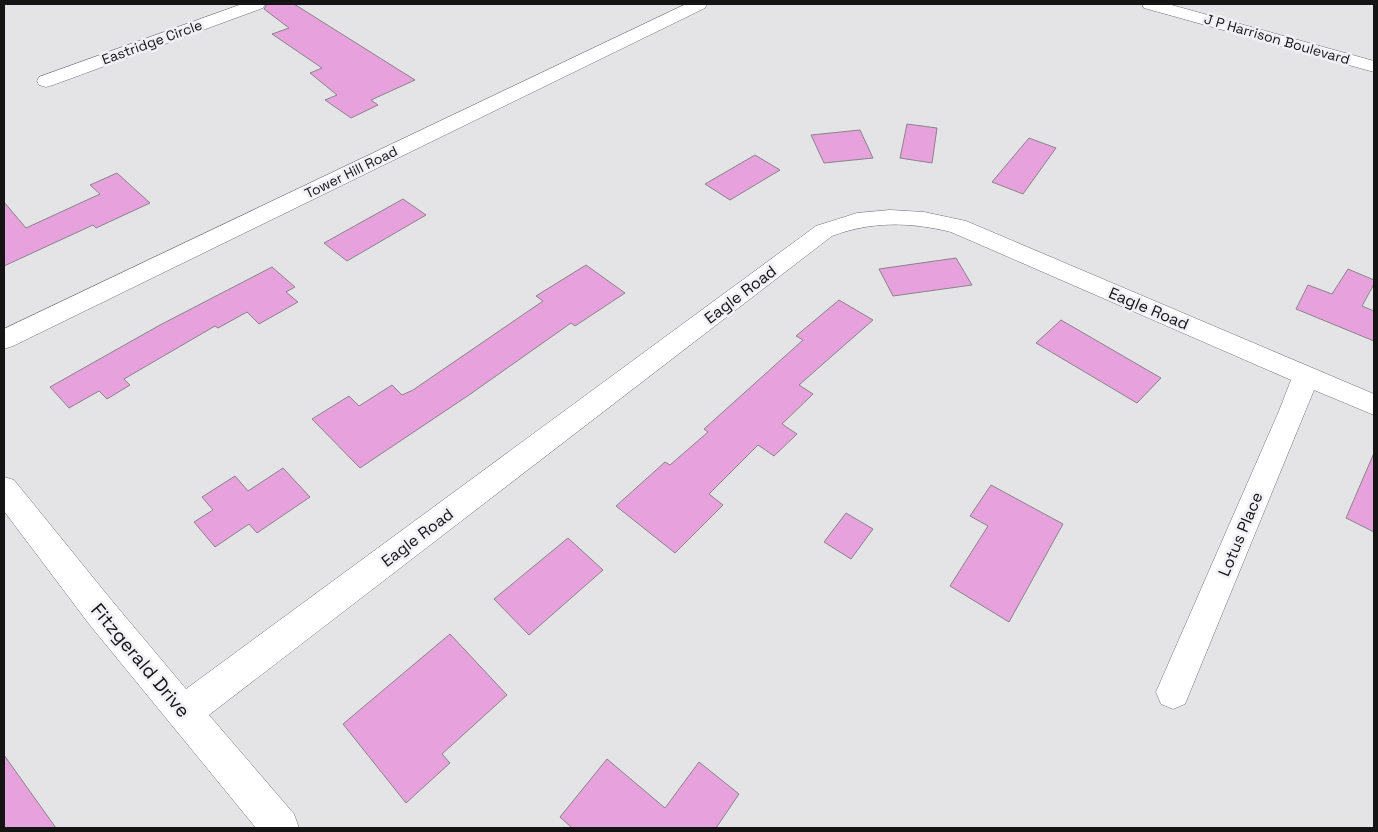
<svg xmlns="http://www.w3.org/2000/svg" width="1378" height="832" font-family="'Space Grotesk',sans-serif">
<style>
.building{fill:#e7a1dd;stroke:#888587}
.lines{fill:none;stroke-linecap:round;stroke-linejoin:round}
.street-casing{stroke:#737477;stroke-width:1}
.secondary-casing{stroke:#737477;stroke-width:1}
.street{fill:#fff;fill-rule:evenodd}
.secondary{fill:#fff;fill-rule:evenodd}
.labels{text-anchor:middle;stroke-width:5;stroke-linejoin:round;paint-order:stroke}
.far-street-label{font-size:14px;fill:#141415;stroke:#f1f1f5}
.street-label{font-size:16px;fill:#141415;stroke:#f1f1f5}
.near-street-label{font-size:19px;fill:#141415;stroke:#f1f1f5}
</style>
<rect width="100%" height="100%" fill="#e4e4e7"/>
<path class="building" d="M 267,4 L 294,4 L 415,80 L 371,100 L 378,105 L 351,118 L 325,100 L 337,95 L 310,73 L 322,68 L 272,34 L 289,28 L 264,9 Z
M 907,124 L 937,128 L 932,163 L 900,158 Z
M 860,130 L 873,158 L 824,163 L 811,135 Z
M 1029,138 L 1056,148 L 1023,194 L 992,182 Z
M 755,155 L 780,170 L 730,200 L 705,184 Z
M 117,173 L 150,203 L 96,228 L 93,225 L 4,266 L 4,202 L 26,228 L 100,194 L 90,185 Z
M 403,199 L 426,215 L 347,261 L 324,243 Z
M 956,258 L 972,285 L 893,296 L 879,269 Z
M 586,265 L 625,293 L 575,326 L 571,323 L 469,395 L 360,468 L 312,419 L 349,396 L 359,406 L 392,385 L 402,395 L 413,390 L 543,301 L 536,296 Z
M 272,267 L 295,287 L 286,292 L 298,302 L 259,324 L 247,312 L 218,328 L 215,326 L 124,379 L 130,385 L 107,399 L 99,391 L 69,408 L 50,387 L 160,325 Z
M 1348,269 L 1374,280 L 1374,284 L 1362,306 L 1374,311 L 1374,341 L 1296,309 L 1308,285 L 1332,294 Z
M 839,300 L 873,320 L 799,385 L 813,394 L 782,424 L 797,434 L 774,456 L 758,445 L 709,494 L 723,505 L 675,553 L 616,506 L 665,462 L 670,465 L 708,432 L 704,429 L 803,340 L 796,336 Z
M 1061,320 L 1161,378 L 1137,403 L 1036,343 Z
M 1374,453 L 1374,532 L 1346,518 Z
M 283,468 L 310,497 L 257,533 L 249,524 L 215,547 L 194,522 L 213,510 L 202,497 L 235,476 L 248,491 Z
M 991,485 L 1063,524 L 1009,622 L 950,586 L 988,526 L 970,516 Z
M 846,513 L 873,529 L 851,559 L 824,542 Z
M 568,538 L 603,570 L 529,635 L 494,599 Z
M 450,634 L 507,695 L 442,754 L 450,763 L 406,803 L 343,724 Z
M 4,755 L 56,828 L 4,828 Z
M 607,759 L 665,808 L 699,762 L 739,794 L 716,828 L 572,828 L 560,817 Z"/>
<g class="lines">
<g class="street-casing">
<path id="street" d="M 242,4 L 265,4 L 263,8 L 53,85 L 46,87 L 39,85 L 37,81 L 39,77 Z
M 890,210 L 924,212 L 966,221 L 1374,394 L 1374,415 L 1314,390 L 1185,704 L 1173,709 L 1161,704 L 1156,692 L 1279,411 L 1291,380 L 951,232 C 910,222 872,221 832,236 L 209,715 L 294,814 L 299,828 L 256,828 L 89,624 L 4,511 L 4,477 L 14,480 L 113,602 L 186,689 L 816,226 L 857,213 Z"/>
</g>
<g class="secondary-casing">
<path id="secondary" d="M 686,4 L 707,4 L 705,8 L 13,346 L 4,349 L 4,329 Z
M 1142,4 L 1168,4 L 1374,61 L 1374,72 L 1144,8 Z"/>
</g>
<use href="#street" class="street"/>
<use href="#secondary" class="secondary"/>
</g>
<g class="labels">
<g class="far-street-label">
<text transform="translate(1277 39) rotate(16)" y="5">J P Harrison Boulevard</text>
<text transform="translate(152 42) rotate(-20)" y="5">Eastridge Circle</text>
<text transform="translate(351 172) rotate(-26)" y="5">Tower Hill Road</text>
</g>
<g class="street-label">
<text transform="translate(740 294) rotate(-37)" y="6">Eagle Road</text>
<text transform="translate(1149 308) rotate(23)" y="6">Eagle Road</text>
<text transform="translate(1240 534) rotate(-67)" y="6">Lotus Place</text>
<text transform="translate(417 537) rotate(-37)" y="6">Eagle Road</text>
</g>
<g class="near-street-label">
<text transform="translate(141 660) rotate(50)" y="7">Fitzgerald Drive</text>
</g>
</g>
<rect width="1378" height="832" fill="none" stroke="#141415" stroke-width="10"/>
</svg>
